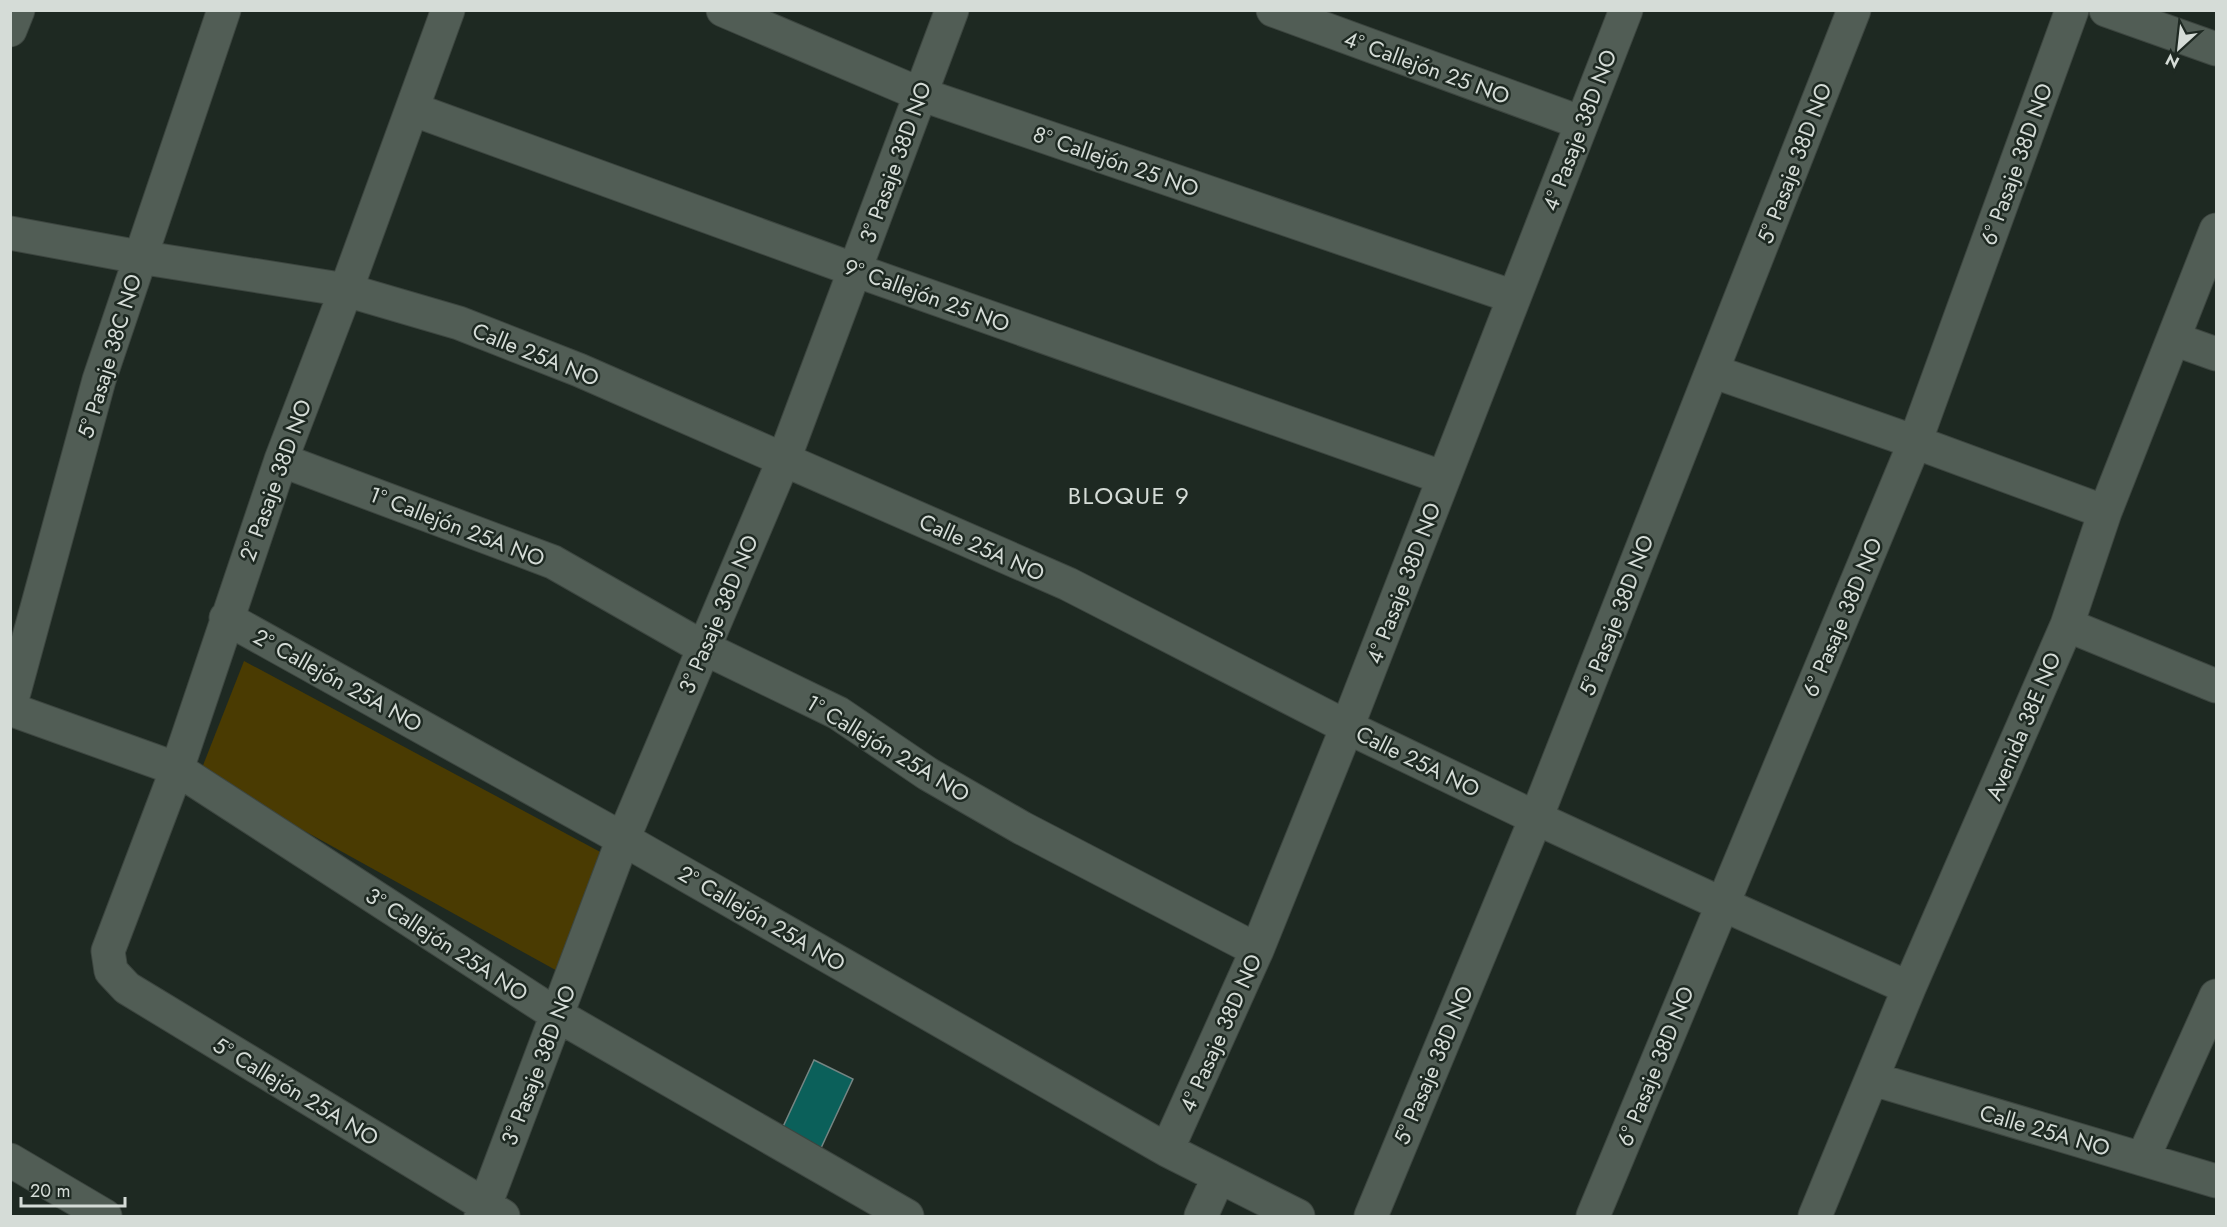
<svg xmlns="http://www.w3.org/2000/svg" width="2227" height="1227" font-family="Jost,sans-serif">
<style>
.green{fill:#4a3b02}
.building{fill:#0b605a;stroke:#758583;stroke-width:1.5}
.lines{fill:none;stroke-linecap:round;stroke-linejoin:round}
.minor-casing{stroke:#3d4640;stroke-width:35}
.minor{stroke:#515d55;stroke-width:33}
.labels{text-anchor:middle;stroke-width:5;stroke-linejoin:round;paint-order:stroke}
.street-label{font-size:22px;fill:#d5dcd7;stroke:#1e2922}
.neighbourhood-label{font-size:24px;letter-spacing:1.5px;fill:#d5dcd7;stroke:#1e2922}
</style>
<rect width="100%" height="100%" fill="#1e2922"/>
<path class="green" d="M 244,661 L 604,854 L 561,973 L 200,773 Z"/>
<path class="building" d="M 814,1060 L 853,1079 L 821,1148 L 782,1129 Z"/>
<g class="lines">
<g class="minor-casing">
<path id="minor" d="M 448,10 L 346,290 L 281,460 L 177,769 L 108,951 L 111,971 L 127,988 L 503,1216
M 723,10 L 920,94 L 1514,297
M 1273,10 L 1582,123
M 2106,10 L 2216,49
M 10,30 L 18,10
M 412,109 L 855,270 L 1444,478
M 10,233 L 139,257 L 346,290 L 459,323 L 579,370 L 1068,584 L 1347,727 L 1536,818 L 1722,904 L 1909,988
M 2174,339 L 2216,354
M 1712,371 L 1915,442 L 2105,512
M 281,460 L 553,562 L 704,648 L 838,713 L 928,774 L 1022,828 L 1257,950
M 226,618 L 623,839 L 1167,1150 L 1298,1216
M 2067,625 L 2216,686
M 10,707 L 99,380 L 224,10
M 10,709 L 177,769 L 557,1015 L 907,1216
M 1873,1079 L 2216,1181
M 1167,1150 L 1257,950 L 1347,727 L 1626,10
M 2143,1158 L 2216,996
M 10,1160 L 105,1216
M 481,1216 L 623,839 L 784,459 L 952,10
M 1201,1216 L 1219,1176
M 1371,1216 L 1536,818 L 1854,10
M 1593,1216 L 1915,442 L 2072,10
M 1815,1216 L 1909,988 L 2067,625 L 2105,512 L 2216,230"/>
</g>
<use href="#minor" class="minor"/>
</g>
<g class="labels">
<g class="street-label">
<text transform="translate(1427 67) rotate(20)" y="8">4° Callejón 25 NO</text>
<text transform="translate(1579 130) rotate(-69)" y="8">4° Pasaje 38D NO</text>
<text transform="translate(1116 161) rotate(19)" y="8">8° Callejón 25 NO</text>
<text transform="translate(895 162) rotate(-70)" y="8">3° Pasaje 38D NO</text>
<text transform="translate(1794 163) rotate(-69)" y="8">5° Pasaje 38D NO</text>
<text transform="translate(2016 164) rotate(-70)" y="8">6° Pasaje 38D NO</text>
<text transform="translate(927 295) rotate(20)" y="8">9° Callejón 25 NO</text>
<text transform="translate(536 354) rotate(22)" y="8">Calle 25A NO</text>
<text transform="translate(109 356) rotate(-73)" y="8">5° Pasaje 38C NO</text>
<text transform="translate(275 480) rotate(-70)" y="8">2° Pasaje 38D NO</text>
<text transform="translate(457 526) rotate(21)" y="8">1° Callejón 25A NO</text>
<text transform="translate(982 547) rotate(24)" y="8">Calle 25A NO</text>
<text transform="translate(1403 583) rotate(-69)" y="8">4° Pasaje 38D NO</text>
<text transform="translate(718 614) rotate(-67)" y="8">3° Pasaje 38D NO</text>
<text transform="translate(1616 615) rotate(-69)" y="8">5° Pasaje 38D NO</text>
<text transform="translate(1842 617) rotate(-67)" y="8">6° Pasaje 38D NO</text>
<text transform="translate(338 680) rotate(29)" y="8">2° Callejón 25A NO</text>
<text transform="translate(2023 726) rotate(-67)" y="8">Avenida 38E NO</text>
<text transform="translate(888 748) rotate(31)" y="8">1° Callejón 25A NO</text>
<text transform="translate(1418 761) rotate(26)" y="8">Calle 25A NO</text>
<text transform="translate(762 918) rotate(30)" y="8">2° Callejón 25A NO</text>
<text transform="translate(447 944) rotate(33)" y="8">3° Callejón 25A NO</text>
<text transform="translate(1220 1033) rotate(-66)" y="8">4° Pasaje 38D NO</text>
<text transform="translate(538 1065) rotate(-69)" y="8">3° Pasaje 38D NO</text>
<text transform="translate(1433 1065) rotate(-67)" y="8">5° Pasaje 38D NO</text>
<text transform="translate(1655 1066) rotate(-68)" y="8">6° Pasaje 38D NO</text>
<text transform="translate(296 1091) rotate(31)" y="8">5° Callejón 25A NO</text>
<text transform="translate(2045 1130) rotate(16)" y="8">Calle 25A NO</text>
</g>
<g class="neighbourhood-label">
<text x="1129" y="504">BLOQUE 9</text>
</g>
</g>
<rect width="2227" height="1227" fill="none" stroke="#d5dcd7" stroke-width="24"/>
<g transform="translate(2179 48) rotate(207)" stroke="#1e2922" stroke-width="4.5" paint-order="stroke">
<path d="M0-4.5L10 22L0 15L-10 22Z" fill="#d5dcd7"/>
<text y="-9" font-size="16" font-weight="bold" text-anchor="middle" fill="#d5dcd7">N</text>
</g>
<path d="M21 1197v9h104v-9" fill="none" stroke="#d5dcd7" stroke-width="3"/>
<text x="30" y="1197" font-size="18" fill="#d5dcd7" stroke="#1e2922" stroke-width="4.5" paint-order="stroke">20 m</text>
</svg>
